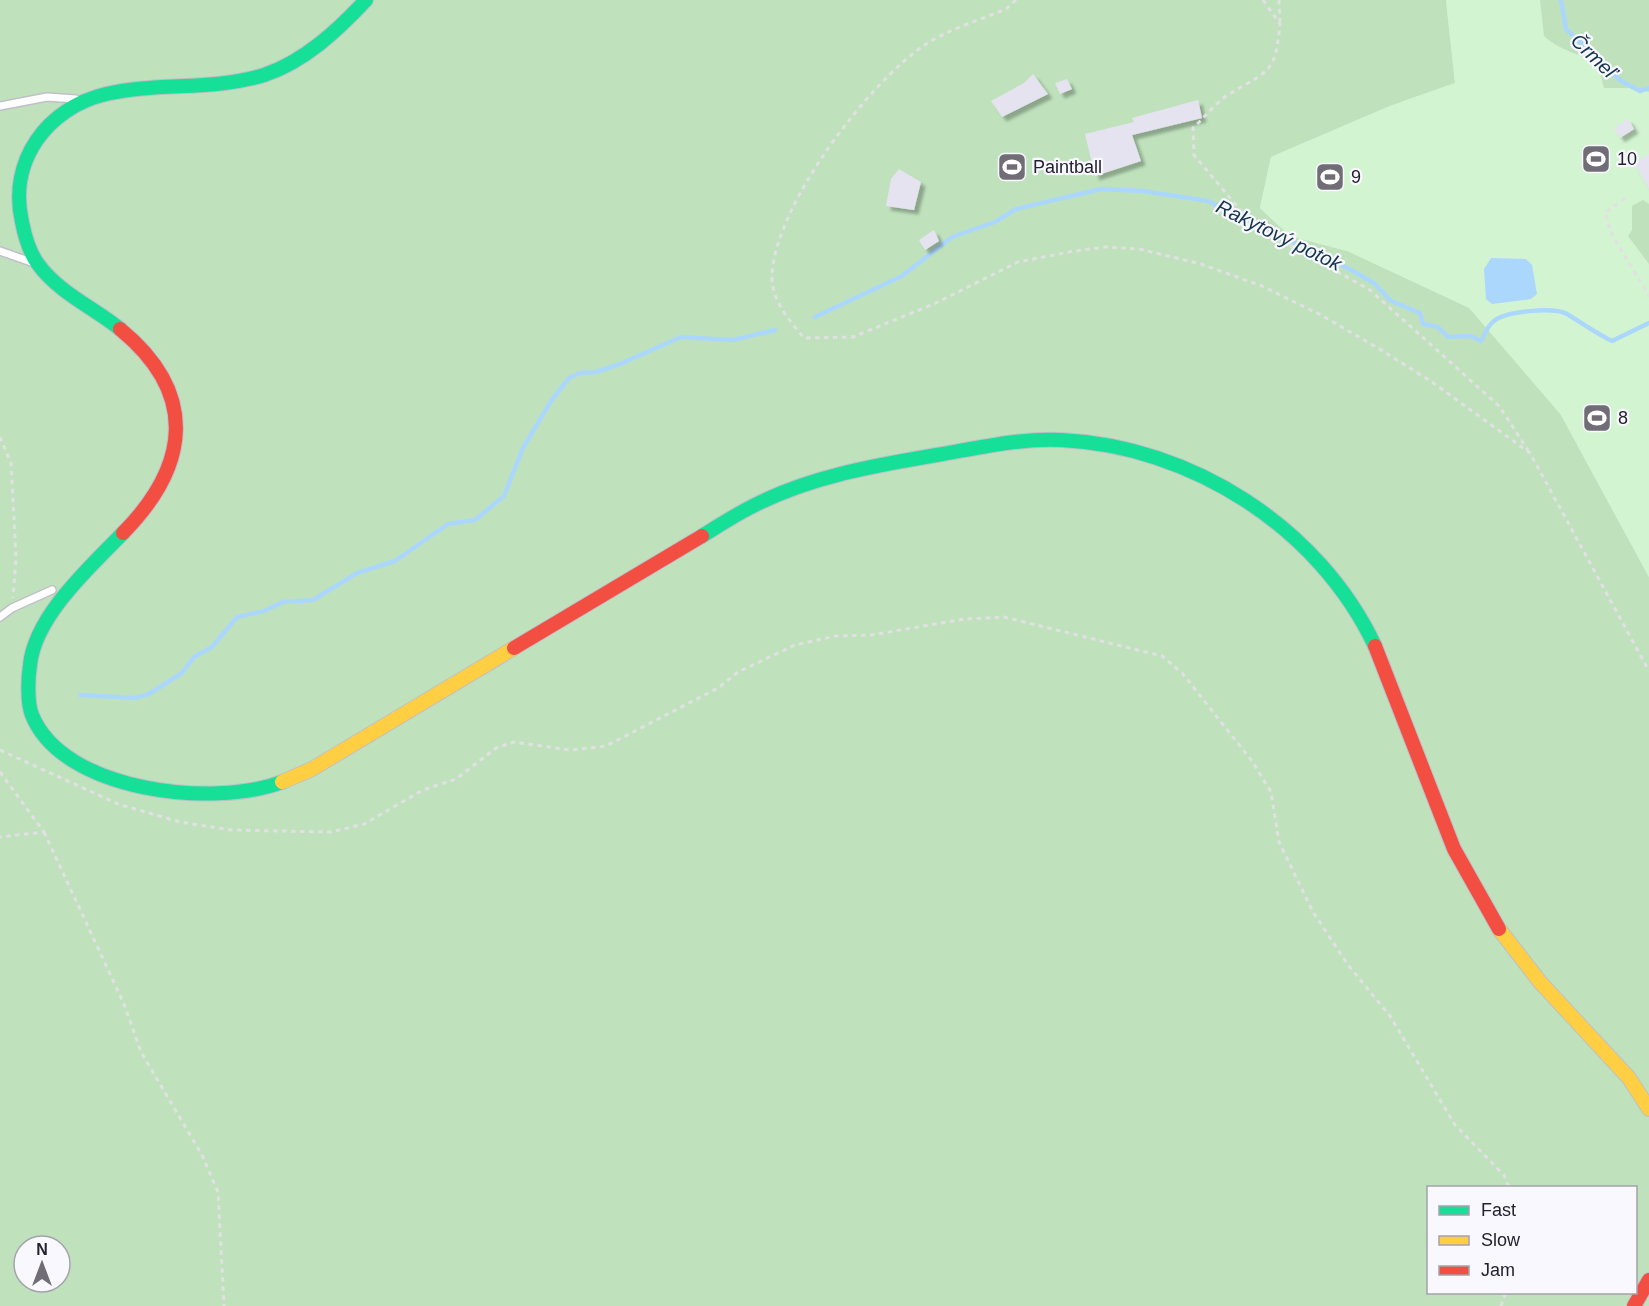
<svg xmlns="http://www.w3.org/2000/svg" width="1649" height="1306" font-family="Helvetica,sans-serif">
<style>
.green{fill:#d2f4d0}
.forest{fill:#bfe2bd;fill-rule:evenodd}
.water{fill:#acd7fc}
.lines{fill:none;stroke-linecap:round;stroke-linejoin:round}
.stream{stroke:#acd7fc;stroke-width:4.5}
.building{fill:#e6e3f0;filter:url(#shadow)}
.lane-casing{stroke:#c1bfc8;stroke-width:10}
.fast-casing{stroke:#c1bfc8;stroke-width:16}
.slow-casing{stroke:#c1bfc8;stroke-width:16}
.jam-casing{stroke:#c1bfc8;stroke-width:16}
.path{stroke:#e1e0e3;stroke-width:3;stroke-dasharray:4.5 4.5;stroke-linecap:butt}
.lane{stroke:#fefeff;stroke-width:7}
.fast{stroke:#16e098;stroke-width:14}
.slow{stroke:#ffcf43;stroke-width:14}
.jam{stroke:#f24e42;stroke-width:14}
.labels{text-anchor:middle;stroke-width:4.5;stroke-linejoin:round;paint-order:stroke}
.poi-label{font-size:18px;fill:#25222f;stroke:#f9f8ff;text-anchor:start}
.water-label{font-size:20px;font-style:italic;fill:#153650;stroke:#f9f8ff}
</style>
<defs>
<filter id="shadow"><feDropShadow dx="4.5" dy="4.5" stdDeviation="1.5" flood-color="#0004"/></filter>
</defs>
<rect width="100%" height="100%" fill="#faf9fe"/>
<path class="green" d="M 1446,0 L 1649,0 L 1649,577 L 1561,415 L 1347,251 L 1290,236 L 1260,208 L 1271,157 L 1390,106 L 1455,83 Z"/>
<path class="forest" d="M 0,0 L 1446,0 L 1455,83 L 1390,106 L 1271,157 L 1260,208 L 1290,236 L 1347,251 L 1469,308 L 1561,415 L 1649,577 L 1649,1306 L 0,1306 ZM 1428,1188 L 1636,1188 L 1636,1292 L 1428,1292 ZM 24,1246 L 60,1246 L 60,1282 L 24,1282 Z
M 1540,0 L 1649,0 L 1649,92 L 1633,88 L 1604,88 L 1597,63 C 1578,53 1560,51 1544,36 Z
M 1643,200 L 1649,204 L 1649,264 L 1628,236 L 1632,230 L 1632,206 Z"/>
<path class="water" d="M 1491,258 L 1526,259 L 1532,265 L 1537,294 L 1531,299 L 1492,304 L 1486,299 L 1484,269 Z"/>
<g class="lines">
<path class="stream" d="M 1561,0 L 1566,29 L 1621,81 L 1640,91 L 1649,88
M 815,317 L 902,276 L 952,237 L 995,222 L 1016,209 L 1101,189 L 1143,191 L 1208,201 L 1351,270 L 1374,283 L 1391,301 L 1420,313 L 1423,324 L 1438,327 L 1448,337 L 1471,336 L 1481,341 C 1484,335 1488,325 1494,321 C 1505,311 1554,307 1567,314 C 1582,323 1595,333 1612,341 L 1649,323
M 80,695 L 135,698 L 149,694 L 182,673 L 194,657 L 212,647 L 237,617 L 264,611 L 283,602 L 313,600 L 357,573 L 395,561 L 448,524 L 475,520 L 504,496 L 523,448 L 551,401 L 569,378 L 580,373 L 596,372 L 620,364 L 681,337 L 733,340 L 775,330"/>
</g>
<path class="building" d="M 1033,74 L 1048,94 L 1002,117 L 991,101 L 1024,83 Z
M 1067,79 L 1072,89 L 1060,94 L 1055,83 Z
M 1198,100 L 1202,118 L 1132,135 L 1141,161 L 1095,176 L 1085,134 L 1134,122 L 1132,118 Z
M 1628,119 L 1634,129 L 1620,138 L 1614,128 Z
M 1649,154 L 1649,189 L 1634,163 Z
M 899,169 L 921,182 L 914,210 L 886,206 L 891,179 Z
M 934,230 L 939,241 L 925,250 L 919,240 Z"/>
<g class="lines">
<g class="lane-casing">
<path id="lane" d="M 0,106 L 47,97 L 76,99
M 0,251 L 34,263
M 0,617 L 12,608 L 52,590"/>
</g>
<g class="fast-casing">
<path id="fast" d="M 120,329 C 94,308 58,292 38,264 C 29,252 25,237 22,222 C 8,161 47,108 106,94 C 159,82 212,91 264,75 C 304,62 338,30 366,0
M 123,533 C 90,567 35,616 30,665 C 28,678 27,703 32,715 C 63,792 214,808 282,782
M 702,536 C 720,525 738,513 757,504 C 811,477 872,466 931,456 C 974,449 1017,438 1061,440 C 1191,446 1319,527 1375,646"/>
</g>
<g class="slow-casing">
<path id="slow" d="M 282,782 L 312,769 L 514,648
M 1499,929 L 1540,982 L 1629,1078 L 1649,1109"/>
</g>
<g class="jam-casing">
<path id="jam" d="M 120,329 C 198,393 190,465 123,533
M 1375,646 L 1454,849 L 1499,929
M 514,648 L 702,536
M 1634,1306 L 1649,1280"/>
</g>
<path class="path" d="M 1016,0 L 1006,9 C 980,20 949,29 926,44 C 869,82 776,204 772,274 C 770,299 790,321 804,338 L 853,337 L 936,303 L 1018,262 L 1074,251 L 1106,247 L 1139,249 L 1201,264 L 1262,286 L 1321,315 L 1378,348 L 1432,382 L 1530,453 L 1649,671
M 1263,0 L 1280,24 C 1275,73 1271,69 1231,93 C 1217,101 1205,117 1193,128 L 1194,155 L 1252,224 L 1370,290 L 1499,406 L 1528,450
M 1279,0 L 1280,22
M 1625,198 L 1605,213 L 1612,235 L 1649,296
M 0,437 L 11,463 L 16,558 L 13,598
M 0,750 L 118,804 L 180,822 L 231,830 L 331,832 L 364,824 L 423,790 L 456,779 L 496,748 L 514,742 L 570,750 L 606,746 L 718,688 L 738,672 L 795,645 L 836,636 L 871,635 L 965,619 L 1004,617 L 1162,656 L 1182,673 L 1252,761 L 1271,792 L 1279,842 L 1313,912 L 1348,965 L 1390,1016 L 1455,1125 L 1504,1175 L 1509,1188
M 0,772 L 44,832 L 0,837
M 44,832 L 124,1004 L 141,1052 L 202,1155 L 218,1192 L 224,1306
M 1501,1306 L 1506,1292"/>
<use href="#lane" class="lane"/>
<use href="#fast" class="fast"/>
<use href="#slow" class="slow"/>
<use href="#jam" class="jam"/>
</g>
<defs>
<g id="stadium-square" transform="scale(1.5)"><rect x="-9" y="-9" width="18" height="18" rx="4" fill="#706d77" stroke="#f9f8ff"/><path d="M0-5a6.5 5 0 1 0 0 10a6.5 5 0 1 0 0-10ZM-3.5-1.8h7v3.6h-7Z" fill="#fff"/></g>
</defs>
<g fill-rule="evenodd">
<use href="#stadium-square" x="1596" y="159"/>
<use href="#stadium-square" x="1012" y="167"/>
<use href="#stadium-square" x="1330" y="177"/>
<use href="#stadium-square" x="1597" y="418"/>
</g>
<g class="labels">
<g class="poi-label">
<text x="1617" y="165">10</text>
<text x="1033" y="173">Paintball</text>
<text x="1351" y="183">9</text>
<text x="1618" y="424">8</text>
</g>
<g class="water-label">
<text transform="translate(1594 56) rotate(44)" y="7">Črmeľ</text>
<text transform="translate(1279 235) rotate(26)" y="7">Rakytový potok</text>
</g>
</g>
<rect x="1427" y="1186" width="210" height="108" fill="#f9f8ff" stroke="#a4a2ac" stroke-width="1.5"/>
<rect x="1439" y="1206" width="30" height="9" fill="#16e098" stroke="#a4a2ac" stroke-width="1.5"/>
<text x="1481" y="1216" font-size="18" fill="#25222f">Fast</text>
<rect x="1439" y="1236" width="30" height="9" fill="#ffcf43" stroke="#a4a2ac" stroke-width="1.5"/>
<text x="1481" y="1246" font-size="18" fill="#25222f">Slow</text>
<rect x="1439" y="1266" width="30" height="9" fill="#f24e42" stroke="#a4a2ac" stroke-width="1.5"/>
<text x="1481" y="1276" font-size="18" fill="#25222f">Jam</text>
<g transform="translate(42 1264)"><circle r="28" fill="#f9f8ff" stroke="#a4a2ac" stroke-width="1.5"/>
<path d="M0-4.5L10 22L0 15L-10 22Z" fill="#706d77"/>
<text y="-9" font-size="16" font-weight="bold" text-anchor="middle" fill="#25222f">N</text>
</g>
</svg>
